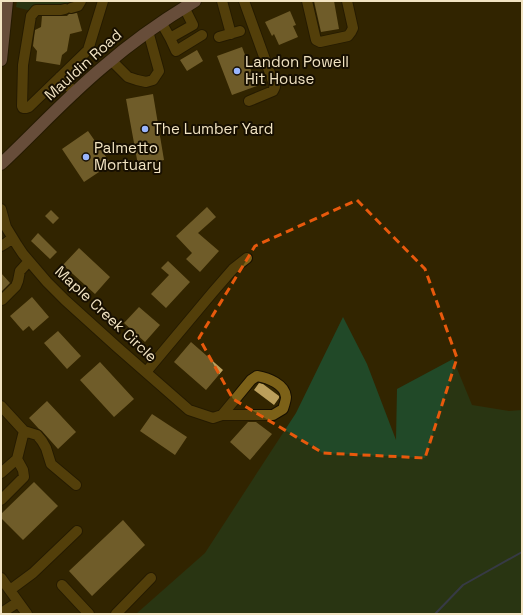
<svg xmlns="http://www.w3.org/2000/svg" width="523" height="615" font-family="'Space Grotesk',sans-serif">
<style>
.green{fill:#214928}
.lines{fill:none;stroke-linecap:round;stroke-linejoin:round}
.stream{stroke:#3d5499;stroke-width:2}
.building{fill:#bb9f5b}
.minor-casing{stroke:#170f00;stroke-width:12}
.major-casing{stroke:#170f00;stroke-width:14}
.minor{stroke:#7c6118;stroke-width:10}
.major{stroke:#a97f80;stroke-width:12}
.marked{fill:none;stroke:#e8590c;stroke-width:3;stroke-dasharray:8 5;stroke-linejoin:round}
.poi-dot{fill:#99b5fd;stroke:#170f00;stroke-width:1.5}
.labels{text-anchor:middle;stroke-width:4;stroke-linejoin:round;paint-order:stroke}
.poi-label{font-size:15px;fill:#f2e4c3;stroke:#170f00;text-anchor:start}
.street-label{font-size:15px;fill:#f2e4c3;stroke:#170f00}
</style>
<rect width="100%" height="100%" fill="#322500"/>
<path class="green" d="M 17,1 L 70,1 L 69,4 L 60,8 L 36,5 L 31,11 L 16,7 Z
M 343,317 L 367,364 L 396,440 L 397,389 L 453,359 L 472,405 L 509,411 L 522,410 L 522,614 L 136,614 L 205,553 L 296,413 Z"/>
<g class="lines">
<path class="stream" d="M 435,614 L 463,585 L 522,552"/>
</g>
<path class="building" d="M 314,1 L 334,1 L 339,29 L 321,32 Z
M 290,11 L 296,25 L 293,26 L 298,37 L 279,45 L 274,34 L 272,36 L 265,22 Z
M 77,13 L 82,31 L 70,34 L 67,51 L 62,55 L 60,65 L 36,61 L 37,51 L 33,46 L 35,30 L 41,27 L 42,16 L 67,16 L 69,14 Z
M 242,47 L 257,86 L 232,95 L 217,56 Z
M 197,50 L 203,61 L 187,71 L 180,60 Z
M 153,94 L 164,160 L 138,165 L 126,99 Z
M 88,131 L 111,164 L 84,182 L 62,149 Z
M 207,207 L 216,217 L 198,233 L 219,251 L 200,272 L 186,259 L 192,253 L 176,236 Z
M 51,210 L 59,218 L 53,224 L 45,216 Z
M 38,233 L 57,252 L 50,259 L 31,241 Z
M 79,248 L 110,277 L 95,294 L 63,265 Z
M 168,261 L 190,282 L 166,308 L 151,294 L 169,275 L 161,268 Z
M 1,273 L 10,283 L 1,292 Z
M 32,297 L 49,317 L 33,331 L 29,326 L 23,331 L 10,316 Z
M 139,307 L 160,325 L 145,342 L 124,323 Z
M 58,331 L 81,356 L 67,369 L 44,343 Z
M 191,342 L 223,370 L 206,390 L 174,362 Z
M 100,362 L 134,399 L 114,417 L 80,380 Z
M 259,383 L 263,384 L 279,396 L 279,398 L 274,405 L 254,390 Z
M 47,401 L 76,432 L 58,449 L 42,431 L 39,429 L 29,418 Z
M 152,414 L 187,437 L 175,455 L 140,431 Z
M 248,422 L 256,422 L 272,434 L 250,460 L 230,442 Z
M 34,482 L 58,506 L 23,540 L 1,518 L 1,514 Z
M 123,520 L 145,545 L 92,596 L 69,571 Z"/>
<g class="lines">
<g class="minor-casing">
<path id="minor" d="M 222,1 L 231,34
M 244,1 L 275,87 L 273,91 L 249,101
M 307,1 L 316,40 L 320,42 L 348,36 L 351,32 L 353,28 L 347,1
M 184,7 L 193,25 L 170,38 L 176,51 L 202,35
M 71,8 L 78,6 L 81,1
M 65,9 L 61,10 L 36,10 L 31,16 L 23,65 L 22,106 L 23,108 L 26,108 L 29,107 L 88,50 L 103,1
M 161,22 L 170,38
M 219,37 L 240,31
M 111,60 L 128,77 L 137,80 L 146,82 L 153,80 L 159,71 L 148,31
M 60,77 L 75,93
M 1,209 L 6,227 L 17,245 L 23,254 L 47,282 L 65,300 L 117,347 L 189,410 L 213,418 L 222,415 L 273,415 L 283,409 C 284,406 286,400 286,397 C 285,384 268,378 257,376 L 251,380 L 237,397 L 222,415
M 1,246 L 6,243 L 12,238
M 2,300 L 16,286 L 18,281 L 20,271 L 29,261
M 146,372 L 213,292 L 233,269 L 247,258
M 1,406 L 24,431
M 1,473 L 17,459
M 1,500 L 24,477 L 23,470 L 17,459 L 24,431 L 37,435 L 42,441 L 46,448 L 51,464 L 76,485
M 1,578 L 27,614
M 62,585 L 89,614
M 10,590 L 33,573 L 77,531
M 3,612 L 18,602
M 116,614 L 151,578"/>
</g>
<g class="major-casing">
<path id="major" d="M 1,60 L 7,1
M 1,164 C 35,132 67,97 103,67 C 132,42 163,20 195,1"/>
</g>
<use href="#minor" class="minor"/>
<use href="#major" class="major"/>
</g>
<path d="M0 0H523V615H0ZM 357,200 L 425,269 L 457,358 L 425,458 L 323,453 L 233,399 L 199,338 L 255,246 Z" fill="#322500" fill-opacity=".55" fill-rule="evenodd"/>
<path class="marked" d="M 357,200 L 425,269 L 457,358 L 425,458 L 323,453 L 233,399 L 199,338 L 255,246 Z"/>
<g class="poi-dot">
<circle cx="237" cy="71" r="4"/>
<circle cx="145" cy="129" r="4"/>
<circle cx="86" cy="157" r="4"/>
</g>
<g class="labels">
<g class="poi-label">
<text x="245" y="67">Landon Powell<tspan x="245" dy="17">Hit House</tspan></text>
<text x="153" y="134">The Lumber Yard</text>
<text x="94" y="153">Palmetto<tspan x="94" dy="17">Mortuary</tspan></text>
</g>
<g class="street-label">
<text transform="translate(83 65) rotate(-42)" y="5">Mauldin Road</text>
<text transform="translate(106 314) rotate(43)" y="5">Maple Creek Circle</text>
</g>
</g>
<rect width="523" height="615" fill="none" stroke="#f2e4c3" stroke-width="4"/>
</svg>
